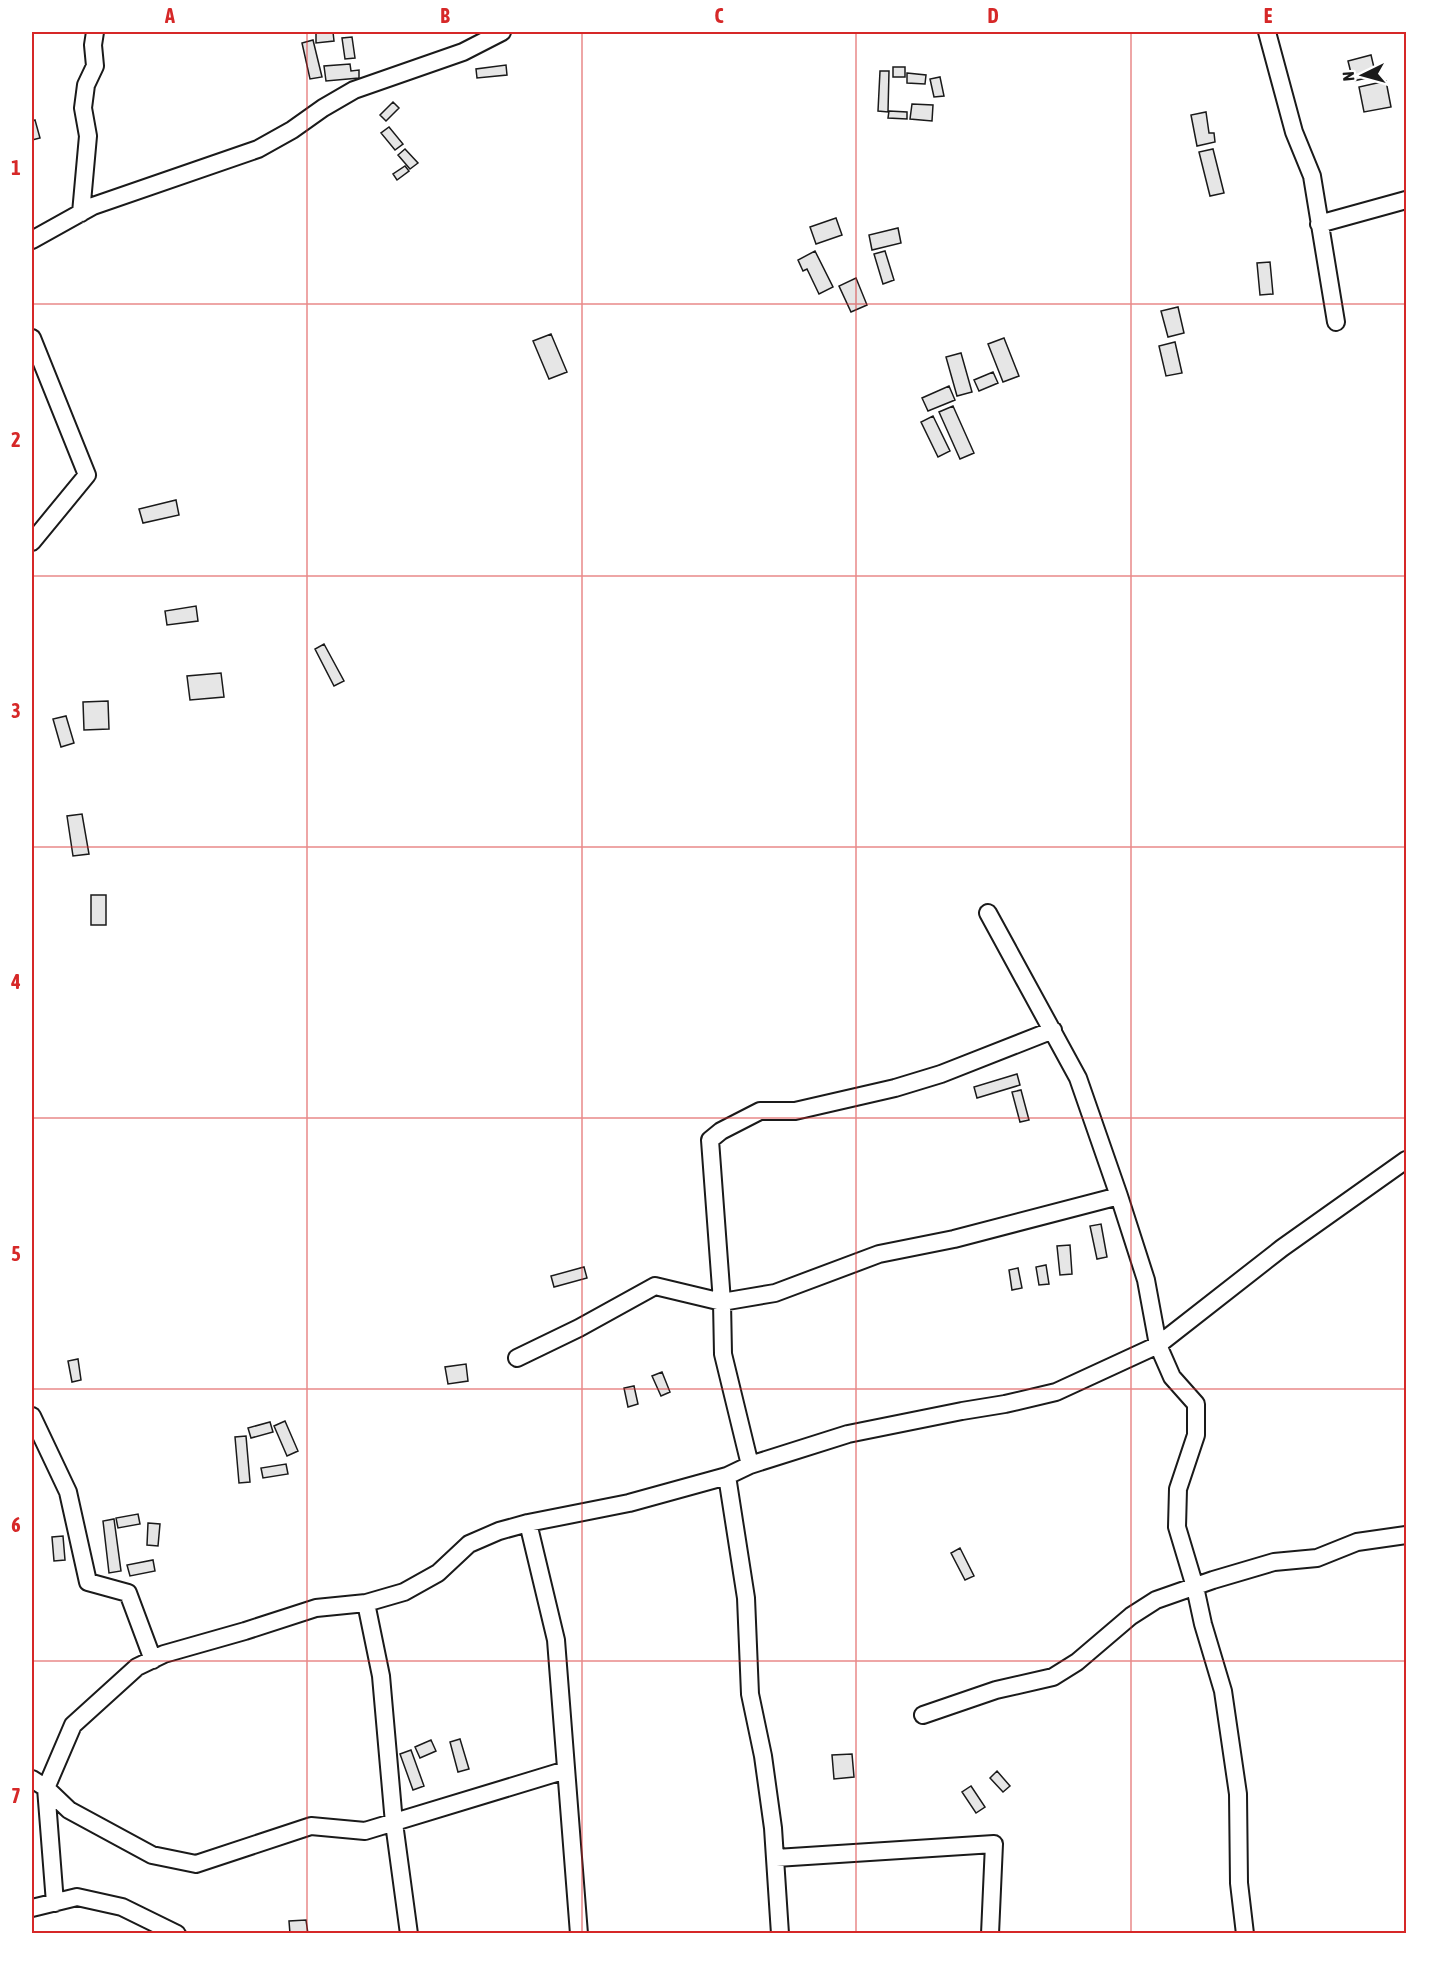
<svg xmlns="http://www.w3.org/2000/svg" width="1438" height="1965" font-family="'Asap Condensed',sans-serif">
<style>
.building{fill:#e6e6e6;stroke:#1a1a1a;stroke-width:1.5}
.lines{fill:none;stroke-linecap:round;stroke-linejoin:round}
.street-casing{stroke:#1a1a1a;stroke-width:20}
.street{stroke:#fff;stroke-width:16}
.grid{fill:none;stroke:#d62828;stroke-width:1.5;stroke-opacity:0.55}
.neatline{fill:none;stroke:#d62828;stroke-width:2}
.grid-label{font-size:20px;text-anchor:middle;font-weight:bold;fill:#d62828}
</style>
<rect width="100%" height="100%" fill="#fff"/>
<path class="building" d="M 333,32 L 334,41 L 316,43 L 316,33 Z
M 352,37 L 355,58 L 345,59 L 342,38 Z
M 313,40 L 322,77 L 310,79 L 302,43 Z
M 1371,55 L 1376,76 L 1353,81 L 1348,61 Z
M 350,64 L 351,71 L 359,70 L 359,78 L 326,81 L 324,66 Z
M 506,65 L 507,75 L 477,78 L 476,69 Z
M 893,67 L 905,67 L 905,77 L 893,77 Z
M 880,71 L 889,71 L 888,112 L 878,111 Z
M 907,73 L 926,75 L 925,84 L 907,83 Z
M 940,77 L 944,96 L 934,97 L 930,79 Z
M 1386,81 L 1391,107 L 1364,112 L 1359,87 Z
M 393,102 L 399,108 L 386,121 L 380,115 Z
M 912,104 L 933,105 L 932,121 L 910,119 Z
M 889,111 L 907,112 L 907,119 L 888,118 Z
M 1206,112 L 1209,133 L 1214,133 L 1215,142 L 1197,146 L 1191,115 Z
M 35,120 L 40,138 L 32,140 L 32,121 Z
M 389,127 L 403,144 L 395,150 L 381,133 Z
M 405,149 L 418,163 L 410,169 L 398,155 Z
M 1213,149 L 1224,193 L 1210,196 L 1199,152 Z
M 405,166 L 409,171 L 397,180 L 393,174 Z
M 836,218 L 842,235 L 816,244 L 810,227 Z
M 898,228 L 901,243 L 872,250 L 869,235 Z
M 815,251 L 833,287 L 819,294 L 807,269 L 803,271 L 798,260 Z
M 885,251 L 894,280 L 883,284 L 874,254 Z
M 1270,262 L 1273,294 L 1260,295 L 1257,263 Z
M 856,278 L 867,305 L 851,312 L 839,286 Z
M 1178,307 L 1184,333 L 1168,337 L 1161,311 Z
M 551,334 L 567,372 L 549,379 L 533,341 Z
M 1004,338 L 1019,376 L 1003,382 L 988,344 Z
M 1175,342 L 1182,373 L 1166,376 L 1159,346 Z
M 961,353 L 972,392 L 957,396 L 946,357 Z
M 993,372 L 998,383 L 979,391 L 974,380 Z
M 949,386 L 955,400 L 928,411 L 922,398 Z
M 953,406 L 974,453 L 960,459 L 939,412 Z
M 933,416 L 950,451 L 938,457 L 921,422 Z
M 176,500 L 179,515 L 143,523 L 139,509 Z
M 196,606 L 198,621 L 167,625 L 165,611 Z
M 324,644 L 344,681 L 334,686 L 315,649 Z
M 221,673 L 224,697 L 190,700 L 187,676 Z
M 108,701 L 109,729 L 84,730 L 83,702 Z
M 66,716 L 74,743 L 61,747 L 53,719 Z
M 82,814 L 89,854 L 73,856 L 67,816 Z
M 91,895 L 106,895 L 106,925 L 91,925 Z
M 1017,1074 L 1020,1085 L 977,1098 L 974,1087 Z
M 1021,1090 L 1029,1120 L 1020,1122 L 1012,1092 Z
M 1101,1224 L 1107,1257 L 1097,1259 L 1090,1226 Z
M 1070,1245 L 1072,1274 L 1060,1275 L 1057,1246 Z
M 1046,1265 L 1049,1284 L 1039,1285 L 1036,1267 Z
M 584,1267 L 587,1278 L 554,1287 L 551,1276 Z
M 1018,1268 L 1022,1288 L 1012,1290 L 1009,1270 Z
M 78,1359 L 81,1380 L 72,1382 L 68,1361 Z
M 466,1364 L 468,1381 L 448,1384 L 445,1367 Z
M 662,1372 L 670,1392 L 661,1396 L 652,1376 Z
M 634,1386 L 638,1404 L 628,1407 L 624,1388 Z
M 285,1421 L 298,1451 L 287,1456 L 274,1426 Z
M 270,1422 L 273,1432 L 251,1438 L 248,1428 Z
M 246,1436 L 250,1482 L 239,1483 L 235,1437 Z
M 286,1464 L 288,1474 L 263,1478 L 261,1468 Z
M 138,1514 L 140,1524 L 118,1528 L 116,1518 Z
M 114,1519 L 121,1571 L 109,1573 L 103,1521 Z
M 148,1523 L 160,1524 L 158,1546 L 147,1545 Z
M 63,1536 L 65,1560 L 54,1561 L 52,1537 Z
M 960,1548 L 974,1576 L 965,1580 L 951,1553 Z
M 153,1560 L 155,1571 L 130,1576 L 127,1565 Z
M 460,1739 L 469,1769 L 458,1772 L 450,1742 Z
M 431,1740 L 436,1751 L 420,1758 L 415,1747 Z
M 411,1750 L 424,1786 L 413,1790 L 400,1754 Z
M 852,1754 L 854,1777 L 834,1779 L 832,1755 Z
M 997,1771 L 1010,1786 L 1003,1792 L 990,1778 Z
M 971,1786 L 985,1807 L 976,1813 L 962,1792 Z
M 306,1920 L 308,1934 L 290,1934 L 289,1921 Z"/>
<g class="lines">
<g class="street-casing">
<path id="street" d="M 1267,32 L 1294,132 L 1312,176 L 1336,322
M 81,213 L 88,136 L 83,108 L 86,85 L 95,66 L 93,45 L 95,32
M 1319,224 L 1406,200
M 32,240 L 93,206 L 258,149 L 292,130 L 323,108 L 354,90 L 463,52 L 502,32
M 32,338 L 87,475 L 32,542
M 988,913 L 1078,1078 L 1119,1196 L 1146,1280 L 1158,1345 L 1172,1377 L 1196,1404 L 1196,1435 L 1178,1489 L 1177,1527 L 1195,1587 L 1203,1624 L 1223,1691 L 1238,1794 L 1239,1883 L 1245,1934
M 517,1358 L 579,1328 L 655,1286 L 722,1302 L 775,1293 L 879,1254 L 954,1239 L 1119,1196
M 32,1416 L 68,1492 L 88,1582 L 128,1593 L 153,1660
M 750,1465 L 723,1354 L 722,1302 L 710,1140 L 721,1131 L 760,1111 L 795,1111 L 895,1088 L 941,1074 L 1053,1030
M 727,1476 L 746,1598 L 750,1694 L 763,1756 L 773,1828 L 780,1934
M 528,1523 L 556,1640 L 579,1934
M 366,1603 L 381,1676 L 394,1823 L 409,1934
M 923,1715 L 996,1690 L 1053,1677 L 1077,1662 L 1131,1616 L 1156,1600 L 1213,1580 L 1274,1562 L 1317,1558 L 1357,1542 L 1406,1535
M 32,1779 L 46,1788 L 69,1810 L 152,1855 L 196,1864 L 311,1826 L 365,1831 L 566,1770
M 776,1858 L 994,1844 L 990,1934
M 55,1903 L 46,1788 L 73,1725 L 137,1667 L 164,1654 L 245,1631 L 316,1608 L 366,1603 L 404,1592 L 438,1573 L 469,1544 L 499,1531 L 528,1523 L 629,1503 L 727,1476 L 750,1465 L 848,1434 L 962,1411 L 1005,1404 L 1056,1392 L 1158,1345 L 1282,1248 L 1406,1160
M 32,1908 L 77,1897 L 122,1907 L 177,1934"/>
</g>
<use href="#street" class="street"/>
</g>
<path class="grid" d="M 307,32 L 307,1934M 582,32 L 582,1934M 856,32 L 856,1934M 1131,32 L 1131,1934M 32,304 L 1406,304M 32,576 L 1406,576M 32,847 L 1406,847M 32,1118 L 1406,1118M 32,1389 L 1406,1389M 32,1661 L 1406,1661"/>
<rect width="1438" height="1965" fill="none" stroke="#ffffff" stroke-width="66"/>
<g transform="translate(1363 75) rotate(265)" stroke="#ffffff" stroke-width="4.5" paint-order="stroke">
<path d="M0-4.5L10 22L0 15L-10 22Z" fill="#1a1a1a"/>
<text y="-9" font-size="16" font-weight="bold" text-anchor="middle" fill="#1a1a1a">N</text>
</g>
<rect x="33" y="33" width="1372" height="1899" class="neatline"/>
<g class="grid-label">
<text x="170" y="23">A</text>
<text x="445" y="23">B</text>
<text x="719" y="23">C</text>
<text x="993" y="23">D</text>
<text x="1268" y="23">E</text>
<text x="16" y="175">1</text>
<text x="16" y="447">2</text>
<text x="16" y="718">3</text>
<text x="16" y="989">4</text>
<text x="16" y="1261">5</text>
<text x="16" y="1532">6</text>
<text x="16" y="1803">7</text>
</g>
</svg>
